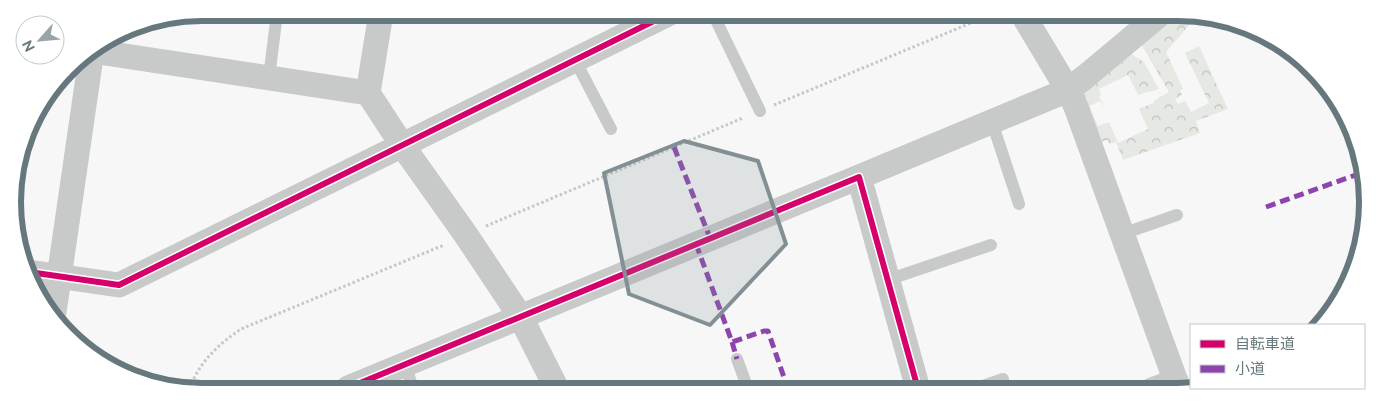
<svg xmlns="http://www.w3.org/2000/svg" width="1380" height="404" font-family="Raleway,'Noto Sans JP',sans-serif">
<style>
.forest{fill:url(#forest-crowns)}
.lines{fill:none;stroke-linecap:round;stroke-linejoin:round}
.path{stroke:#c6c7c8;stroke-width:3;stroke-dasharray:2.5 2.5;stroke-linecap:butt}
.service{stroke:#c8caca;stroke-width:12}
.minor{stroke:#c8caca;stroke-width:25}
.quiet{stroke:#8e44ad;stroke-width:5;stroke-dasharray:10 5;stroke-linecap:butt}
.cycleway-casing{stroke:#fff;stroke-width:9}
.cycleway{stroke:#d6006c;stroke-width:6}
.marked{fill:#829095;fill-opacity:0.2;stroke:#829095;stroke-width:4;stroke-linejoin:round}
.rim{fill:none;stroke:#66787d;stroke-width:6}
</style>
<defs>
<pattern id="forest-crowns" width="20" height="18" patternUnits="userSpaceOnUse" patternTransform="scale(1.25)"><rect width="20" height="18" fill="#e6e8e4"/><path d="M2 6a3 3 0 1 1 6 0M12 15a3 3 0 1 1 6 0" fill="none" stroke="#bec1be"/></pattern>
</defs>
<rect width="100%" height="100%" fill="#f7f7f7"/>
<path class="forest" d="M 1171,16 L 1187,16 L 1190,24 L 1166,52 L 1183,89 L 1180,90 L 1182,95 L 1175,99 L 1178,104 L 1185,101 L 1191,112 L 1209,103 L 1185,53 L 1199,46 L 1228,109 L 1196,121 L 1200,133 L 1123,160 L 1116,142 L 1109,144 L 1107,140 L 1095,144 L 1079,99 L 1084,89 L 1130,53 L 1144,62 L 1159,89 C 1152,92 1145,92 1138,95 L 1128,75 L 1099,89 L 1101,95 L 1099,96 L 1105,108 L 1100,101 L 1089,106 L 1098,126 L 1109,122 L 1118,143 L 1148,129 L 1139,109 L 1153,103 L 1155,100 L 1169,92 L 1141,44 Z"/>
<g class="lines">
<path class="path" d="M 774,105 L 990,15
M 486,226 L 743,118
M 190,388 C 199,362 219,344 241,329 L 444,245"/>
<path class="service" d="M 713,14 L 760,111
M 857,15 L 858,15
M 575,60 L 611,129
M 269,78 L 277,13
M 992,122 L 1019,204
M 1122,234 L 1177,215
M 887,280 L 991,245
M 737,359 L 748,389
M 405,365 L 413,388
M 721,386 L 722,389
M 974,389 L 1003,379"/>
<path class="minor" d="M 1023,15 L 1068,90 L 1076,107 L 1179,390
M 92,51 L 368,93 L 402,145 L 466,235 L 520,316 L 557,389
M 368,93 L 381,13
M 859,177 L 1068,90 L 1085,77 L 1158,16
M 29,272 L 119,285 L 668,14
M 53,319 L 92,50
M 348,388 L 859,177 L 918,389
M 1152,390 L 1176,381"/>
<path class="quiet" d="M 674,147 L 710,238
M 1266,207 L 1364,172
M 696,244 L 732,342 L 764,331 L 768,331 L 788,389
M 732,342 L 737,359"/>
<g class="cycleway-casing">
<path id="cycleway" d="M 29,272 L 119,285 L 668,14
M 348,388 L 859,177 L 918,389"/>
</g>
<use href="#cycleway" class="cycleway"/>
</g>
<path class="marked" d="M 684,141 L 758,161 L 786,244 L 710,325 L 629,294 L 604,173 Z"/>
<path d="M0 0H1380V404H0ZM202 21H1178A181 181 0 0 1 1359 202V202A181 181 0 0 1 1178 383H202A181 181 0 0 1 21 202V202A181 181 0 0 1 202 21Z" fill="#fff" fill-rule="evenodd"/>
<path class="rim" d="M202 21H1178A181 181 0 0 1 1359 202V202A181 181 0 0 1 1178 383H202A181 181 0 0 1 21 202V202A181 181 0 0 1 202 21Z"/>
<rect x="1190" y="324" width="175" height="65" fill="#ffffff" stroke="#c2c9cb"/>
<rect x="1200" y="340" width="25" height="8" fill="#d6006c" stroke="#c2c9cb"/>
<text x="1235" y="349" font-size="15" fill="#66787d">自転車道</text>
<rect x="1200" y="365" width="25" height="8" fill="#8e44ad" stroke="#c2c9cb"/>
<text x="1235" y="374" font-size="15" fill="#66787d">小道</text>
<g transform="translate(40 40) rotate(243)"><circle r="24" fill="#ffffff" stroke="#c2c9cb"/>
<path d="M0-4L9 19L0 12L-9 19Z" fill="#99a4a8"/>
<text y="-8" font-size="14" font-weight="bold" text-anchor="middle" fill="#66787d">N</text>
</g>
</svg>
